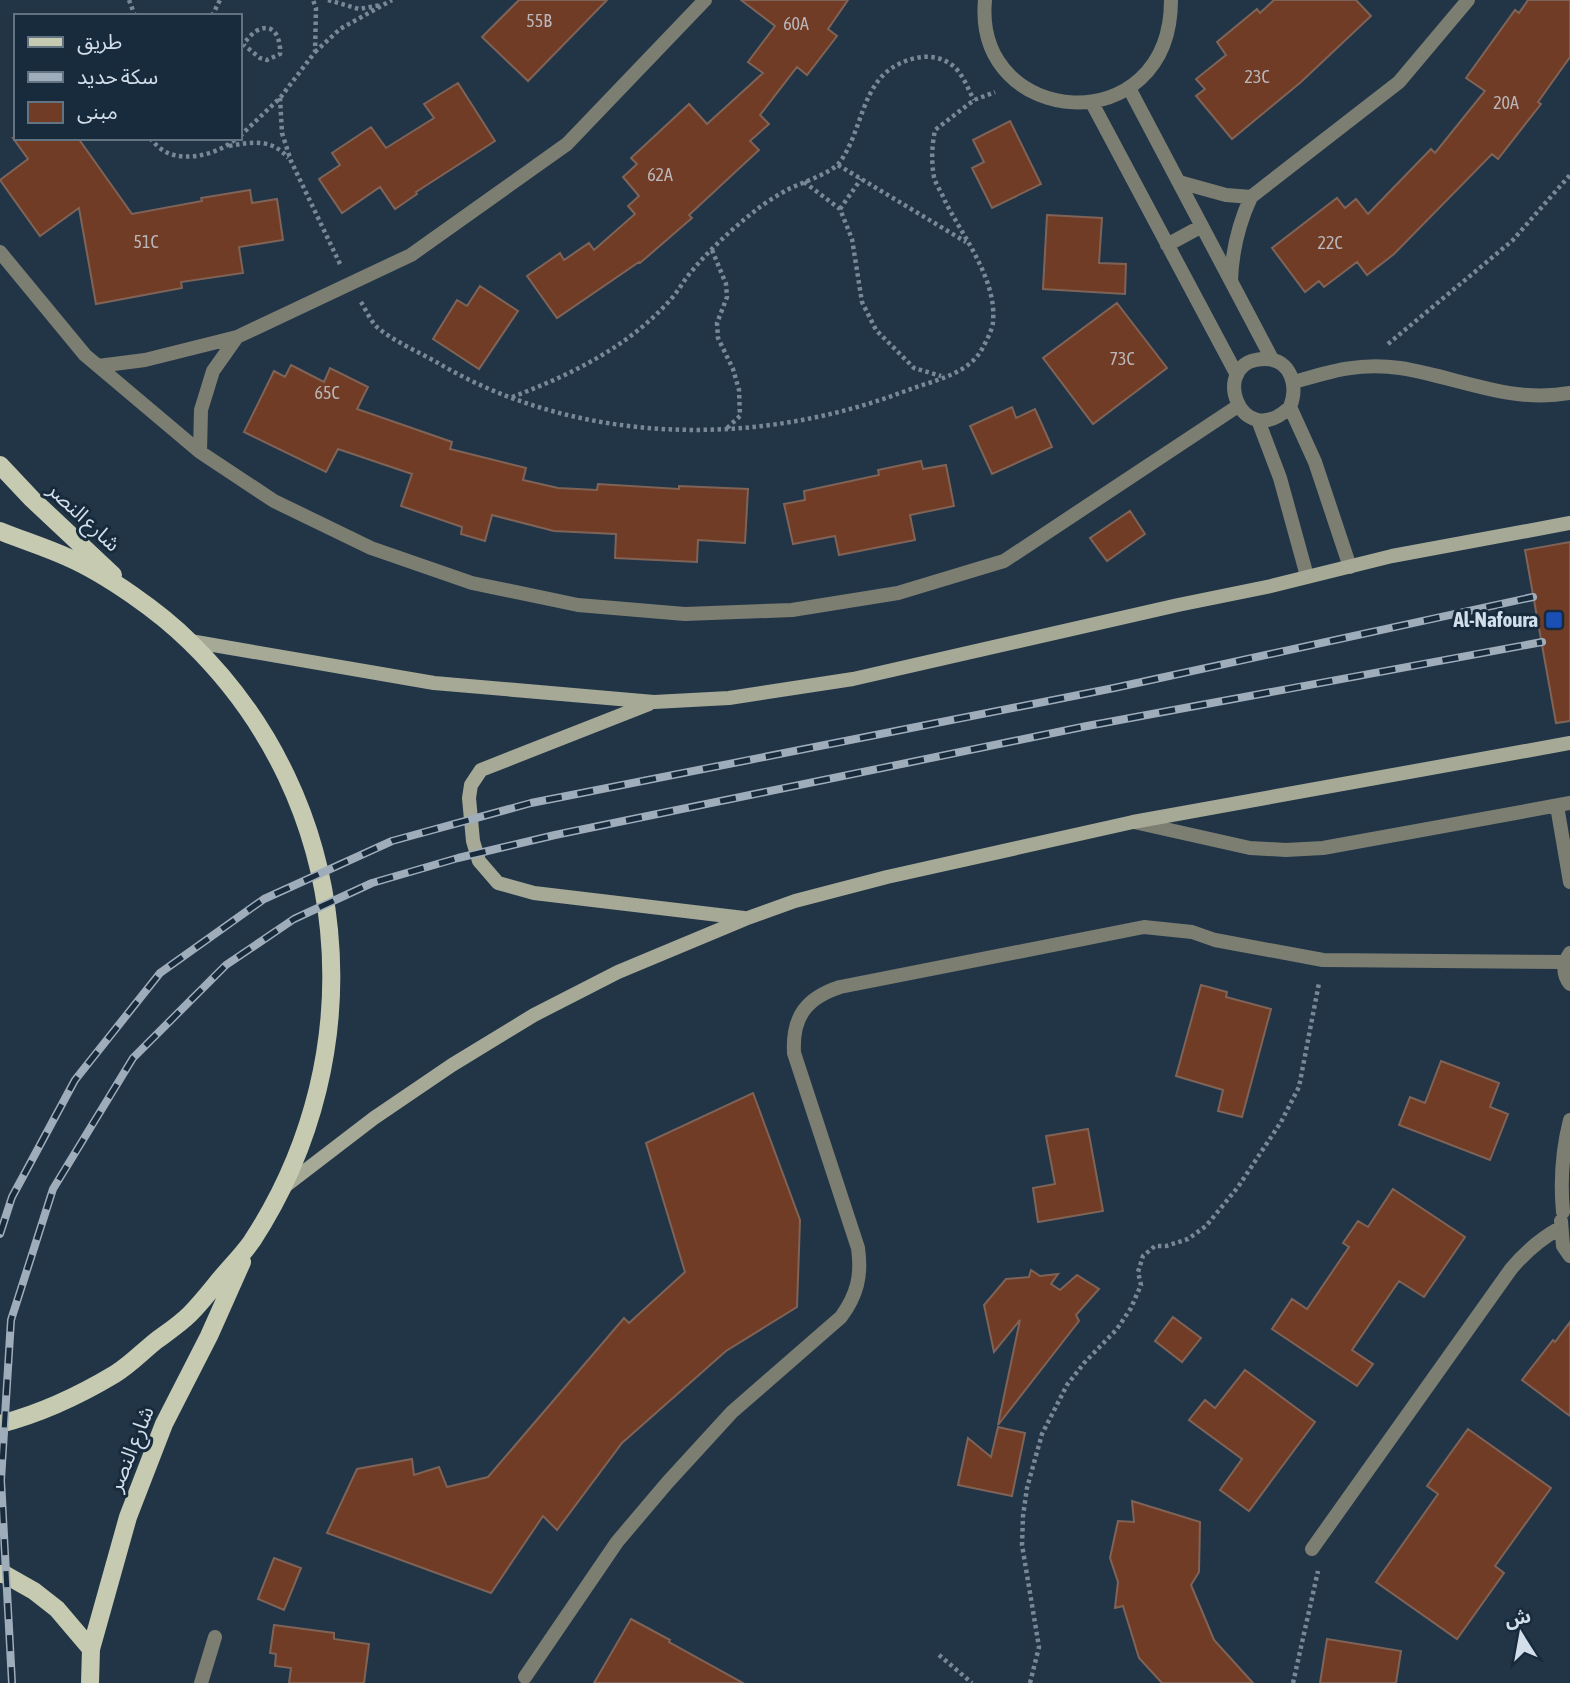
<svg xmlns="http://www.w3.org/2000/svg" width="1570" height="1683" font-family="'Asap Condensed','Noto Sans Arabic',sans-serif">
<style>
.building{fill:#703c26;stroke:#7f6357;stroke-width:2}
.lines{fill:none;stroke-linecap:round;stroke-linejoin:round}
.path{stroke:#798897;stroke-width:4.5;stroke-dasharray:3.5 3.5;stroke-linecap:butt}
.street{stroke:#7c7e72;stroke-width:14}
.secondary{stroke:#a5a996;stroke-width:14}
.primary{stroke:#c5cab1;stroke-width:18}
.rail-casing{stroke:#9fadbb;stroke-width:8}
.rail{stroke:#182b3c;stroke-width:5;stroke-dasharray:16;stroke-linecap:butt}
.transit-dot{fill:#1a4fb4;stroke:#182b3c;stroke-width:2.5}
.labels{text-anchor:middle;stroke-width:6;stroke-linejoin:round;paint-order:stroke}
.number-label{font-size:18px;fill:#bab6b9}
.street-label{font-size:21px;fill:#d2deea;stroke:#182b3c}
.poi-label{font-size:21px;font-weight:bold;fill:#d2deea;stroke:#182b3c;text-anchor:end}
</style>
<rect width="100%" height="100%" fill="#223547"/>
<path class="building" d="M 519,0 L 607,0 L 528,81 L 482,37 Z
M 741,0 L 848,0 L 828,29 L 837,36 L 807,75 L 797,67 L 760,115 L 769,124 L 750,141 L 759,150 L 689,215 L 692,218 L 640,263 L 639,262 L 557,318 L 527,276 L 560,253 L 564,260 L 589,243 L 594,250 L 635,214 L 628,206 L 639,196 L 623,177 L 637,164 L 631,158 L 689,104 L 707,124 L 763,73 L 748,62 L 775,26 Z
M 1274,0 L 1356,0 L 1371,16 L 1301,82 L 1232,139 L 1196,96 L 1205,89 L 1196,79 L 1226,55 L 1217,42 L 1257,9 L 1260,13 Z
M 1528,0 L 1570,0 L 1570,57 L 1538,102 L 1541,104 L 1498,159 L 1492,154 L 1394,254 L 1367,275 L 1357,262 L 1324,287 L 1319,281 L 1305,292 L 1272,248 L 1337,198 L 1345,208 L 1356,199 L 1368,214 L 1431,149 L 1435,153 L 1485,91 L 1466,78 L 1515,10 L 1519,13 Z
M 458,83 L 495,141 L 416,192 L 417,194 L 395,209 L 380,187 L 342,213 L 319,179 L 340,165 L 332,153 L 371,127 L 386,148 L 434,118 L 424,104 Z
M 1010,121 L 1041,184 L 992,208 L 972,168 L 984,162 L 973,140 Z
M 13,138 L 78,138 L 132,214 L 202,201 L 201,198 L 250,190 L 252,203 L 277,199 L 283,240 L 239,247 L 243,273 L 181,282 L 182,288 L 96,304 L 79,208 L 40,236 L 0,180 L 28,159 Z
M 1047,215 L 1102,218 L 1099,263 L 1126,264 L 1125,294 L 1043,289 Z
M 480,286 L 518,311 L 479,369 L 433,339 L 457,300 L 467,306 Z
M 1117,303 L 1167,368 L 1093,424 L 1043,358 Z
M 291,365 L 324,382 L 330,368 L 368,387 L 357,409 L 452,442 L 450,449 L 526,468 L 523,480 L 558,488 L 597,490 L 598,484 L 679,489 L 679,486 L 748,489 L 745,543 L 698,540 L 697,562 L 615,558 L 616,534 L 554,531 L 492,515 L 485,541 L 461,534 L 462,527 L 401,506 L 412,474 L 338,449 L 326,472 L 244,432 L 274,371 L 285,377 Z
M 1012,407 L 1016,418 L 1035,409 L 1052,447 L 992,474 L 970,426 Z
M 921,461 L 923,469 L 946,465 L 954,506 L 910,515 L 915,540 L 839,555 L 835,536 L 793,544 L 784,504 L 805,500 L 804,491 L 879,475 L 878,470 Z
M 1130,511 L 1145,534 L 1107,561 L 1090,538 Z
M 1570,542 L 1570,721 L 1556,723 L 1525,550 Z
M 1201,985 L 1227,992 L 1226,997 L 1271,1009 L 1242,1117 L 1218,1111 L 1223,1090 L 1176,1076 Z
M 1441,1061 L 1499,1083 L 1490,1107 L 1508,1114 L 1490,1160 L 1399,1125 L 1410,1097 L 1425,1103 Z
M 753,1093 L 800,1220 L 797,1307 L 726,1351 L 622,1443 L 557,1530 L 543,1516 L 491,1593 L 327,1533 L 357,1469 L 412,1459 L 414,1475 L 439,1467 L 447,1487 L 488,1477 L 624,1318 L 629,1323 L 685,1272 L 646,1143 Z
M 1088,1129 L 1103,1211 L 1038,1222 L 1033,1188 L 1055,1184 L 1046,1136 Z
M 1393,1189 L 1465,1237 L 1424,1297 L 1399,1281 L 1352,1350 L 1373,1364 L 1357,1386 L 1272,1329 L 1292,1299 L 1307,1309 L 1349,1247 L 1343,1243 L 1358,1221 L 1368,1227 Z
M 1031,1270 L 1040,1276 L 1058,1274 L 1051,1284 L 1060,1290 L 1077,1275 L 1099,1289 L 1076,1315 L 1079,1321 L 998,1425 L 1020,1320 L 994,1352 L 984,1305 L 1006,1279 L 1029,1277 Z
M 1173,1317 L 1201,1338 L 1182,1362 L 1155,1341 Z
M 1570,1322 L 1570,1416 L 1522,1380 L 1553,1340 L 1555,1342 Z
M 1245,1370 L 1315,1422 L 1249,1511 L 1220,1490 L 1242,1459 L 1189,1420 L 1205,1400 L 1215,1408 Z
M 998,1427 L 1025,1433 L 1012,1496 L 958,1485 L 968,1438 L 991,1457 Z
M 1468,1429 L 1551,1488 L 1495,1566 L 1504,1573 L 1457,1639 L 1376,1582 L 1438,1494 L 1427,1486 Z
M 1132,1501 L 1200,1522 L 1199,1572 L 1191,1585 L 1214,1640 L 1253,1683 L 1162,1683 L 1139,1658 L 1123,1606 L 1115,1608 L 1118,1582 L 1110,1558 L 1118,1521 L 1134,1522 Z
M 274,1558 L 301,1568 L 284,1610 L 258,1599 Z
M 631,1619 L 670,1640 L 669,1642 L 743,1683 L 594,1683 Z
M 274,1625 L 334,1633 L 334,1639 L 369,1644 L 364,1683 L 289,1683 L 291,1668 L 275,1666 L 276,1654 L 270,1653 Z
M 1327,1639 L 1401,1651 L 1396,1683 L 1320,1683 Z"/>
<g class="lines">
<path class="path" d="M 129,0 L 135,16
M 328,0 L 359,9 L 381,5
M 212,16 L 220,0
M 240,45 C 247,42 250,34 258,30 C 275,22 281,40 280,54 L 267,60 L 260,58 L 244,45
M 315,52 L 340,29 L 392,0
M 280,98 L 282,133 L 291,161 L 340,264
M 240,136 L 280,98 L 315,52 L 316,8 L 313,0
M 150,138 C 155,144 161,150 168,153 C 189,162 220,153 237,138
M 229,146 C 251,142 272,138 288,158
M 838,165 L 966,242
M 804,182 L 840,209 L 852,239 L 862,302 L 876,330 L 914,368 L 941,376
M 840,209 L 861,179
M 712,250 L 726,284 L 727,297 L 717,323 L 718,338 L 733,369 L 739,390 L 740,416 L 726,429
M 361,302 C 366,310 371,322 378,328 C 395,342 419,352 438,363 C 579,446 758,448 908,390 C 935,380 970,374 983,347 C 987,340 992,330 993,322 C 997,279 963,237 945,201 C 942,193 936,185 934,177 C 931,161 932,145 935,130 L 974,100 L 995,92
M 1388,344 L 1512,241 L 1570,175
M 512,397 C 571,375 630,346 672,298 C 679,290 684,280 691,272 C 710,249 732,229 756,210 C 765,203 776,196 787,190 C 800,183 830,174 839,163 C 862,134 861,83 897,65 C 917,54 943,52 959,72 C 965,80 969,91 974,100
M 939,1655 L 972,1683
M 1030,1683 L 1039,1647 L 1022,1545 L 1023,1516 L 1027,1488 L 1042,1434 L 1067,1385 L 1084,1363 L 1117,1329 L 1131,1308 L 1141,1285 L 1138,1272 L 1143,1256 L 1155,1246 L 1166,1246 L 1188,1239 L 1206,1226 L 1238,1187 L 1281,1122 L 1299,1087 L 1319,983
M 1293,1683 L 1318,1571"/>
<path class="street" d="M 985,0 C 973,129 1171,144 1171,0
M 1129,88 L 1272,359
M 1092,103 L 1237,375
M 1179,182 L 1226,195 L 1251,197
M 1167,245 L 1202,226
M 0,252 L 85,355 L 200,452 L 274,501 L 371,548 L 472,583 L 578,605 L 685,614 L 792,610 L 898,593 L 1004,561 L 1238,406
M 1231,281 C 1232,250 1238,225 1251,197 L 1399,82 L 1468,0
M 98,366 L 145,360 L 237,337 L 411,255 L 567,144 L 705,0
M 1294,382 C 1331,371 1361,362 1400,368 C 1458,377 1511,404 1570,393
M 1290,407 C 1240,455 1207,359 1265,359 C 1292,359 1298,387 1290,407 L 1315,462 L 1350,567
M 1258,420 L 1280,478 L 1307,576
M 200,452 L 201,410 L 213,371 L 237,337
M 1557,806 L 1570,882
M 1134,822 L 1250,848 L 1286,850 L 1323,848 L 1570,803
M 1570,953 C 1563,963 1562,974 1570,984
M 1563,1212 C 1560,1179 1562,1151 1570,1120
M 1561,1221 L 1563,1246 L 1570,1256
M 1312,1549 L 1511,1269 C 1526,1251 1540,1239 1560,1228
M 525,1677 L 617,1542 L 667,1483 L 732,1412 L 841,1317 C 857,1295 862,1276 858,1248 L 794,1053 C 792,1017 806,998 840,987 L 1144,927 L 1192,932 L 1215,940 L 1323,960 L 1564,962
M 201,1683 L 215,1637"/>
<path class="secondary" d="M 190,641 L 434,683 L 654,702 L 729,698 L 853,679 L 1178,605 L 1271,586 L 1392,556 L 1570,523
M 649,704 L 481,770 L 471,785 L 469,798 L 473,841 L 479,861 L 498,883 L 534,893 L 744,918
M 284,1187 L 374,1118 L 452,1065 L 534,1015 L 618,972 L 745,919 L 795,901 L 887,877 L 1133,822 L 1570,743"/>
<path class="primary" d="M 0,465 L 32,499 L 113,575
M 0,531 C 22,540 45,547 67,557 C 106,574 160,612 190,642 C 354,801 376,1051 252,1241 C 243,1254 231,1266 221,1278 C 211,1290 201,1303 190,1314 C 180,1324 168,1332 157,1340 C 143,1351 130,1365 115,1374 C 80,1395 39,1414 0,1424
M 0,1574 L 4,1574 L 34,1591 L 57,1609 L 91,1649
M 90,1683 L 91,1649 L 128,1517 L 164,1424 L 209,1336 L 242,1262"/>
<g class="rail-casing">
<path id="rail" d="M 0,1234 L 12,1197 L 75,1080 L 160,973 L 264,899 L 392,841 L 531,803 L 1114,688 L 1533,597
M 12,1683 L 1,1480 L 11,1320 L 53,1189 L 133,1058 L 226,965 L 294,919 L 372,883 L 458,858 L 555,835 L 1087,726 L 1542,642"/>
</g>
<use href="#rail" class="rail"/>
</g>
<rect class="transit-dot" x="1545" y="611" width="18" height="18" rx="3.5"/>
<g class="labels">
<g class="number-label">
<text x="539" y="27">55B</text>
<text x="796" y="30">60A</text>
<text x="1257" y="83">23C</text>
<text x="1506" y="109">20A</text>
<text x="660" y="181">62A</text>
<text x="146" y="248">51C</text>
<text x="1330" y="249">22C</text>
<text x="1122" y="365">73C</text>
<text x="327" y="399">65C</text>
</g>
<g class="street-label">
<text transform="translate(84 517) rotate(43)" y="7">شارع النصر</text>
<text transform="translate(131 1449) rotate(-68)" y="7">شارع النصر</text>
</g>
<g class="poi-label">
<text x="1538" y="627">Al-Nafoura</text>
</g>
</g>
<rect x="14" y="14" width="228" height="126" fill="#182b3c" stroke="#627382" stroke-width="2"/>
<rect x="28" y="37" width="35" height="10" fill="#c5cab1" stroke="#627382" stroke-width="2"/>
<text x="77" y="49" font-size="21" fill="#d2deea">طريق</text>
<rect x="28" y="72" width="35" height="10" fill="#9fadbb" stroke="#627382" stroke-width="2"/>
<text x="77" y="84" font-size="21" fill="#d2deea">سكة حديد</text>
<rect x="28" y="102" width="35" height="21" fill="#703c26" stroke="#627382" stroke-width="2"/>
<text x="77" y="119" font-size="21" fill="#d2deea">مبنى</text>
<g transform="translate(1521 1634) rotate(349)" stroke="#182b3c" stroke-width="5" paint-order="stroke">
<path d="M0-5L12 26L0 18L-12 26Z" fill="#d2deea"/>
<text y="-10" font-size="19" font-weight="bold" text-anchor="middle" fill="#d2deea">ش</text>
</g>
</svg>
